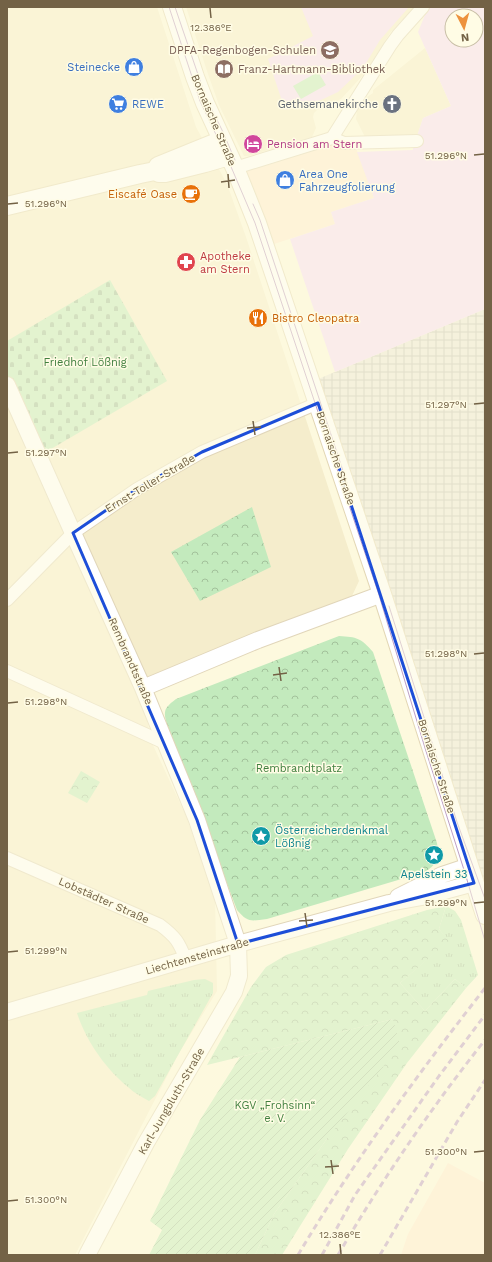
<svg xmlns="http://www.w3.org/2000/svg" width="492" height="1262" font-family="'Work Sans',sans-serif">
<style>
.residential{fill:#f5edcc}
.commercial{fill:#feead1}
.industrial{fill:url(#industrial-grid)}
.education{fill:#f6dbf9;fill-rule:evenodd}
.grass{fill:url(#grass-tufts)}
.forest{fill:url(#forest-crowns)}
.cemetery{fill:url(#cemetery-stones)}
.garden{fill:url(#garden-furrows)}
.pitch{fill:#c3eabd}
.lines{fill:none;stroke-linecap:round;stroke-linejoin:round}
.minor-casing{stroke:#e1d6ba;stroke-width:14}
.tertiary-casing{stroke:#e1d6ba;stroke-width:18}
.secondary-casing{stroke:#e3d7b5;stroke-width:20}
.minor{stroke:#fff;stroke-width:12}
.tertiary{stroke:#fff;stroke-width:16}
.secondary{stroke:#fff;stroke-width:18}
.tram{stroke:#bd9ec5;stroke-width:1}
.rail{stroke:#bd9ec5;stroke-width:3;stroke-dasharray:6 4;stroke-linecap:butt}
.marked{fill:none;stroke:#1d4ed8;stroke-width:3;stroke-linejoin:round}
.ticks{fill:none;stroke:#736246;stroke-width:1.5}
.labels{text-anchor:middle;stroke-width:3;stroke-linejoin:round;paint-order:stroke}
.education-label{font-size:11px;fill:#785e54;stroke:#fffce5;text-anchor:end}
.shop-label{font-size:11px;fill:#366cbe;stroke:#fffce5;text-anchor:start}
.worship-label{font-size:11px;fill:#5b616d;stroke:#fffce5;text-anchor:end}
.street-label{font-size:11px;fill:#736246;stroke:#fffce5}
.hotel-label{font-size:11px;fill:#b23c85;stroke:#fffce5;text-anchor:start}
.food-label{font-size:11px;fill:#c56008;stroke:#fffce5;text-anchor:end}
.health-label{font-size:11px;fill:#be3a42;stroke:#fffce5;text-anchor:start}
.park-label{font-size:11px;fill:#428040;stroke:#fffce5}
.culture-label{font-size:11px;fill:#0d838f;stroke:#fffce5;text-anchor:start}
.ticks-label{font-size:10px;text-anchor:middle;fill:#736246;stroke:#fffce5;stroke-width:3;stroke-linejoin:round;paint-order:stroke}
</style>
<defs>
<pattern id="industrial-grid" width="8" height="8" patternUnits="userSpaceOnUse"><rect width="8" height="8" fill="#eae6da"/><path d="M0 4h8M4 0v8" fill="none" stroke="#c2beb3"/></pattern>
<pattern id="grass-tufts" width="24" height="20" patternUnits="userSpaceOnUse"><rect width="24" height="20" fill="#c3eabd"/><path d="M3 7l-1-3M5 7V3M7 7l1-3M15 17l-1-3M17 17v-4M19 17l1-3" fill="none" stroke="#a3c19b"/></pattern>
<pattern id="forest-crowns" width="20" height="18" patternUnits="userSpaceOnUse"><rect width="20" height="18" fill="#c3eabd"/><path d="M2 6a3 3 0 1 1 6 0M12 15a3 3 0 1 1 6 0" fill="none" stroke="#a3c19b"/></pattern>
<pattern id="cemetery-stones" width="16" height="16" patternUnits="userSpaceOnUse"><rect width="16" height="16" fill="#c3eabd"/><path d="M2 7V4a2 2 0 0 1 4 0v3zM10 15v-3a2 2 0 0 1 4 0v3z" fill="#a3c19b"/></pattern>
<pattern id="garden-furrows" width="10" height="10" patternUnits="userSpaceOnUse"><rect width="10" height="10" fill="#c3eabd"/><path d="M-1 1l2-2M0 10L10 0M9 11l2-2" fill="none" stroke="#a3c19b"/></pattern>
</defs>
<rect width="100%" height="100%" fill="#fdf9de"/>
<path class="residential" d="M 7,7 L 157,7 L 196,127 L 227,184 L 246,237 L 359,581 L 352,596 L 263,634 L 143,689 L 143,702 L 152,743 L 186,816 L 215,898 L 217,991 L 179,1053 L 75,1255 L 7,1255 Z
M 186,7 L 414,7 L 390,33 L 365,73 L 341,99 L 317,110 L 314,113 L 313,117 L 316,128 L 312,137 L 248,156 L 244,156 L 219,105 L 208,74 Z
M 425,48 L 451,106 L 423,118 L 417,136 L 365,137 L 356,119 L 358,103 L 373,93 L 373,90 Z"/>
<path class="commercial" d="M 332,138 L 354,142 L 374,198 L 331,212 L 335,224 L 265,247 L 235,168 Z
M 448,1163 L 485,1183 L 485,1255 L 401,1255 L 408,1234 Z"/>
<path class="industrial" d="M 485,309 L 485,915 L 311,382 Z"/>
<path class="education" d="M 301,7 L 409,7 L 380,40 L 363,68 L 338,92 L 304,108 L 303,104 L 285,110 L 268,59 L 313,36 Z
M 430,7 L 485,7 L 485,309 L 335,372 L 290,239 L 335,224 L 331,212 L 374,198 L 357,152 L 413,150 L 413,145 L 417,136 L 423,118 L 451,106 L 418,32 L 427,10 ZM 452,16 L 476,16 L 476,40 L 452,40 Z"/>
<path class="grass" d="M 446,906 L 455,911 L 461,920 L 478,975 L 466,988 L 455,979 L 425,1011 L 400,983 L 448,941 L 439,929 Z
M 205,979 L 213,983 L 213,993 L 155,1096 L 149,1101 C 142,1097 134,1093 128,1087 C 106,1069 86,1041 77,1013 L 147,995 L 148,991 L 194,980 Z"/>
<path class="forest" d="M 252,507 L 271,567 L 200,601 L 171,552 Z
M 339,636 C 357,637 361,638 373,652 L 437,843 C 439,859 439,862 425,872 L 267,919 C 251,921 248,923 237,910 L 167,725 C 163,711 164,708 176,699 Z
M 81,771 L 100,782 L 87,803 L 68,793 Z
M 446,906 L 439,929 L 449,941 L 400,983 L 425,1011 L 455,979 L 466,988 L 407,1063 L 348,1149 L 282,1255 L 255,1255 L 274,1214 L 326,1140 L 393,1019 L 207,1065 L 251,987 L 266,967 L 286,955 L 427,910 Z"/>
<path class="cemetery" d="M 110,280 L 167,381 L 39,456 L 7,385 L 7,341 Z"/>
<path class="garden" d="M 393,1019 L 400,1045 L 326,1140 L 274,1214 L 255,1255 L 149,1255 L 162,1230 L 150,1221 L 200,1120 L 240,1057 Z"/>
<path class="pitch" d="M 318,72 L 326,85 L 301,99 L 293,86 Z"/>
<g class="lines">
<g class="minor-casing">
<path id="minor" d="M 332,138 L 390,46 L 398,35 L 423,7
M 235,168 L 332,138 L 344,143 L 417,141
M 7,600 L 73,533 L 137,489 L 202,452 L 318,403
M 7,671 L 167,744
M 7,858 L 160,925 C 176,937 179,942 186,960"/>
</g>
<g class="tertiary-casing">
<path id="tertiary" d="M 7,385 L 73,533 L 143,688 L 197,820 L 238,944 L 239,976 L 234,992 L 146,1143 L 87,1255
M 143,688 L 258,640 L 382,594
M 398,897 L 442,875 L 469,866
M 7,1012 L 238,944 L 389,903 L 422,897 L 474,883"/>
</g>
<g class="secondary-casing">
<path id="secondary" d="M 172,7 L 195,77 L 205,103 L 235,168 L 257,223 L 382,594 L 485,915
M 158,166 L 222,140
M 7,206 L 140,174 L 155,171 L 159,173 L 165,173 L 205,163 L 229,156"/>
</g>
<use href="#minor" class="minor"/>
<use href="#tertiary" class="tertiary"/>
<use href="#secondary" class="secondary"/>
<path class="tram" d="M 169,7 L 200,101 L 229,162 L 255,223 L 379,595 L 425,748 L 465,873 L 485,941
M 175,7 L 206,98 L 222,130 L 235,160
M 253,204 L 260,220 L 352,498
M 389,606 L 457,822 L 485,899"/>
<path class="rail" d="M 298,1255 C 354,1161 418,1074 485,988
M 322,1255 L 355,1195 L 439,1076 L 485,1015
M 338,1255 C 382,1180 431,1108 485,1040
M 380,1255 L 457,1122 L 485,1080"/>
</g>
<path d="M0 0H492V1262H0ZM 318,403 L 474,883 L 238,944 L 197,820 L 73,533 L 137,489 L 202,452 Z" fill="#fdf9de" fill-opacity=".55" fill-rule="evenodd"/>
<path class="marked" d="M 318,403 L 474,883 L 238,944 L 197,820 L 73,533 L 137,489 L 202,452 Z"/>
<path class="ticks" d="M 210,8 L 211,18M 474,155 L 484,154M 228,174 L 229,188M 221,182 L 235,180M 8,204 L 18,203M 474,404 L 484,403M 253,421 L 255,435M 247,428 L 261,427M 8,453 L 18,452M 474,654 L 484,653M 279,667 L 281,681M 273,675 L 287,673M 8,703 L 18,702M 474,903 L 484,902M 305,913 L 307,927M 299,921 L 313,920M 8,952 L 18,951M 474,1152 L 484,1151M 331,1160 L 333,1174M 325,1167 L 339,1166M 8,1201 L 18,1200M 340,1244 L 341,1254"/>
<defs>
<g id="school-disc" transform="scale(1)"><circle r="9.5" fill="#8d6e63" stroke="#fffce5"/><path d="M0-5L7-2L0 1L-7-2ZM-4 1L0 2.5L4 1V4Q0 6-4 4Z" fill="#fff"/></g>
<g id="shop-disc" transform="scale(1)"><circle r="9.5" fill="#3f7fe0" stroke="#fffce5"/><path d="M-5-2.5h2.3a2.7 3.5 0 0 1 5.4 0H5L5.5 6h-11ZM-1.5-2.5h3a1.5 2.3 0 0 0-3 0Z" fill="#fff"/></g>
<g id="library-disc" transform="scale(1)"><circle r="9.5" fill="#8d6e63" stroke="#fffce5"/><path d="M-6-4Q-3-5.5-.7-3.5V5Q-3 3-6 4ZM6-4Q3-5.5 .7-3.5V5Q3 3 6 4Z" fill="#fff"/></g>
<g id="supermarket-disc" transform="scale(1)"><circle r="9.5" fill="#3f7fe0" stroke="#fffce5"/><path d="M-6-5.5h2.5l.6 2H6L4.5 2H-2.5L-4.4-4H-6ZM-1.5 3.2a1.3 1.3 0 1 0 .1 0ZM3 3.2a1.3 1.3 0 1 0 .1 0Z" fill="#fff"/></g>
<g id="church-disc" transform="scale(1)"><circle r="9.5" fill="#6b7280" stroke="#fffce5"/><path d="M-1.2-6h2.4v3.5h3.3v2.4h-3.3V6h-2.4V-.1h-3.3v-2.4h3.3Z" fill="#fff"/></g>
<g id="hotel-disc" transform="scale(1)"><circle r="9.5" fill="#d1479c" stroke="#fffce5"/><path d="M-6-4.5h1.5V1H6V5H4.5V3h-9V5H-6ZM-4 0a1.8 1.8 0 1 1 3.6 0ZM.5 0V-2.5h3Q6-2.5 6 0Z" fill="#fff"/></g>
<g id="cafe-disc" transform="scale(1)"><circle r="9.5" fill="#e8710a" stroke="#fffce5"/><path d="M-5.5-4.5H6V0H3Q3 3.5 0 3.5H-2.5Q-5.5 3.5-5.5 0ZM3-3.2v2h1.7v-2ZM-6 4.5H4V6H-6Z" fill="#fff"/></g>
<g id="pharmacy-disc" transform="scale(1)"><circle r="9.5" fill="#e0444e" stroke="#fffce5"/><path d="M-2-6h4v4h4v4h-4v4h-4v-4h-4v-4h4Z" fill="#fff"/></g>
<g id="restaurant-disc" transform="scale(1)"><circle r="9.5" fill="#e8710a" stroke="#fffce5"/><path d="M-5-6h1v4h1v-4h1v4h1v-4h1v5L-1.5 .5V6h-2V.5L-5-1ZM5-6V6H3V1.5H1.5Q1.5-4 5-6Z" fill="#fff"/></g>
<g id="sight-disc" transform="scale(1)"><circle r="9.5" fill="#0f9aa8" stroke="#fffce5"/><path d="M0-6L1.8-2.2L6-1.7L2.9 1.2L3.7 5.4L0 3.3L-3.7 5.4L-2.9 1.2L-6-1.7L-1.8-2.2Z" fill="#fff"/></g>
</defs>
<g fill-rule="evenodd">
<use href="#school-disc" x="330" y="50"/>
<use href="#shop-disc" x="134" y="67"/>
<use href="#library-disc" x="224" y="69"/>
<use href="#supermarket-disc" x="118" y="104"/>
<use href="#church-disc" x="392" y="104"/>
<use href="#hotel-disc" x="253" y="144"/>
<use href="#shop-disc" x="285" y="180"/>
<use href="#cafe-disc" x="191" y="194"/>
<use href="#pharmacy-disc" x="186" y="262"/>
<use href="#restaurant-disc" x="258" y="318"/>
<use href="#sight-disc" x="261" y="836"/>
<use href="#sight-disc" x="434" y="855"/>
</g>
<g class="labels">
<g class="education-label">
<text x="316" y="54">DPFA-Regenbogen-Schulen</text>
<text x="238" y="73" text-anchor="start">Franz-Hartmann-Bibliothek</text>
</g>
<g class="shop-label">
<text x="120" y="71" text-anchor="end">Steinecke</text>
<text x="132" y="108">REWE</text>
<text x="299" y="178">Area One<tspan x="299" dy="13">Fahrzeugfolierung</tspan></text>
</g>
<g class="worship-label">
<text x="378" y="108">Gethsemanekirche</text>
</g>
<g class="street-label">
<text transform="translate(214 120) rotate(67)" y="4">Bornaische Straße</text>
<text transform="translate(336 458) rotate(71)" y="4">Bornaische Straße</text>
<text transform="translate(150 483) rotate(-31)" y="4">Ernst-Toller-Straße</text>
<text transform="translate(131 661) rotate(66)" y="4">Rembrandtstraße</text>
<text transform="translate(437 766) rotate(72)" y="4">Bornaische Straße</text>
<text transform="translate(104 900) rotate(24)" y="4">Lobstädter Straße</text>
<text transform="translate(197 956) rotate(-16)" y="4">Liechtensteinstraße</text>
<text transform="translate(171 1101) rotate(-60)" y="4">Karl-Jungbluth-Straße</text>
</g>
<g class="hotel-label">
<text x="267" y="148">Pension am Stern</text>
</g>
<g class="food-label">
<text x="177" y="198">Eiscafé Oase</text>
<text x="272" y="322" text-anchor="start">Bistro Cleopatra</text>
</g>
<g class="health-label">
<text x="200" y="260">Apotheke<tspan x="200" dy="13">am Stern</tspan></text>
</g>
<g class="park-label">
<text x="85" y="366">Friedhof Lößnig</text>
<text x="299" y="772">Rembrandtplatz</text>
<text x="275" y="1109">KGV „Frohsinn“<tspan x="275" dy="13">e. V.</tspan></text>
</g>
<g class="culture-label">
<text x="275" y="834">Österreicherdenkmal<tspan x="275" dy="13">Lößnig</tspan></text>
<text x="434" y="878" text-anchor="middle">Apelstein 33</text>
</g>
</g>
<g class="ticks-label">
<text x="211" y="31">12.386°E</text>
<text x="446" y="159">51.296°N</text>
<text x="46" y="207">51.296°N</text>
<text x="446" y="408">51.297°N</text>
<text x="46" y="456">51.297°N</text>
<text x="446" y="657">51.298°N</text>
<text x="46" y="705">51.298°N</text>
<text x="446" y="906">51.299°N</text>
<text x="46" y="954">51.299°N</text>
<text x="446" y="1155">51.300°N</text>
<text x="46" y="1203">51.300°N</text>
<text x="340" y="1238">12.386°E</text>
</g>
<rect width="492" height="1262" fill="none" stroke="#736246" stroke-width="16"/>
<g transform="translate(464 28) rotate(174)"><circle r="19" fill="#fffce5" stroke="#c7bea5"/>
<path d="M0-3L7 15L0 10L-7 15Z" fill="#ed923d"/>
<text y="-6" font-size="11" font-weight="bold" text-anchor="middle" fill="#736246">N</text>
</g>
</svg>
